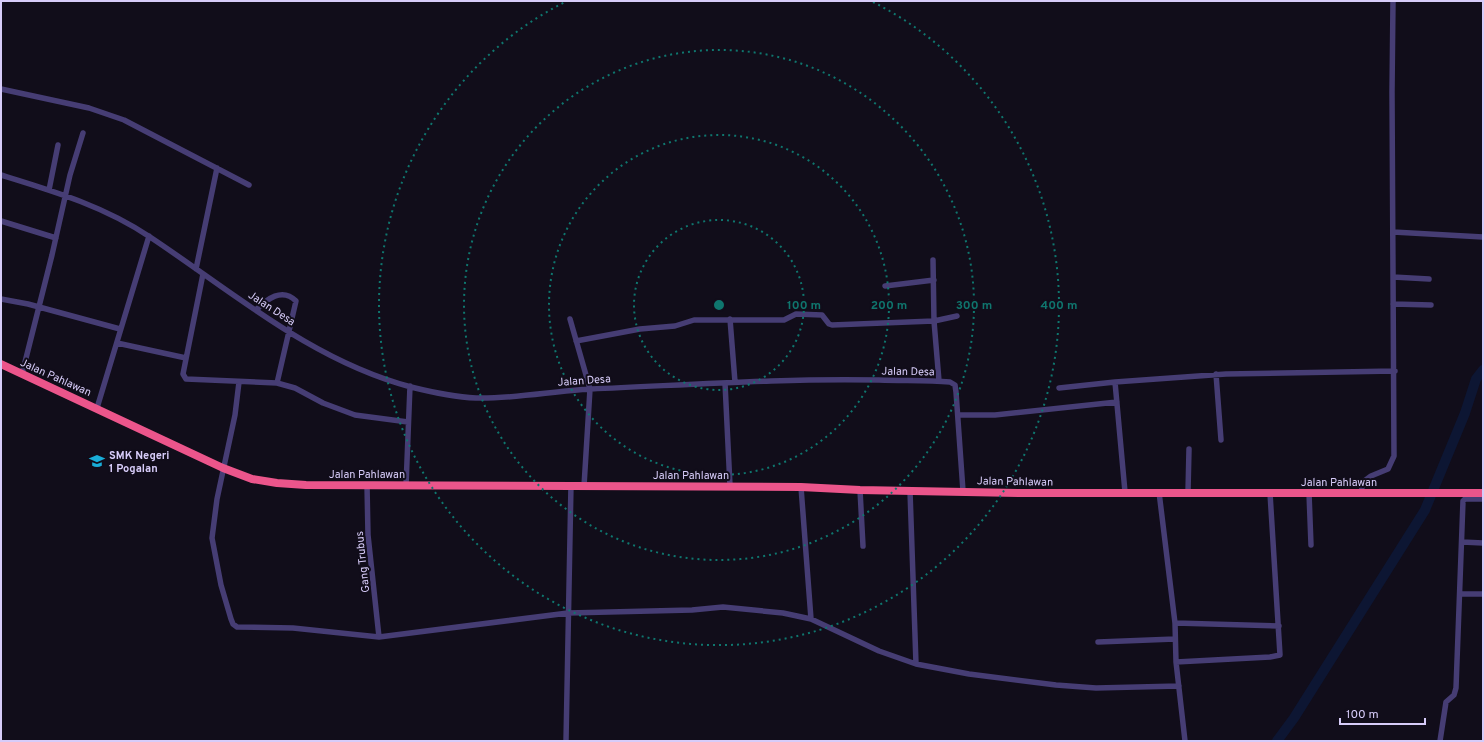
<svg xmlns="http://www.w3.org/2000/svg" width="1484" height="742" font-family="Overpass,sans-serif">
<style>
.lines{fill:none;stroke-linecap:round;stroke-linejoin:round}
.river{stroke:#0d1633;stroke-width:10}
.minor{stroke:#463d74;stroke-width:5.5}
.highway{stroke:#eb558b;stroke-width:8}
.ring{fill:none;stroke:#0f766e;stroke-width:2;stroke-dasharray:2 4}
.labels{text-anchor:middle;stroke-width:4;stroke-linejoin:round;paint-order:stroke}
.street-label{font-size:11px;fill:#d7ccf9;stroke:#110d1a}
.poi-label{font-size:11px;font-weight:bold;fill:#d7ccf9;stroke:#110d1a;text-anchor:start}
.centre{fill:#0f766e;stroke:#110d1a;stroke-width:2}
.ring-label{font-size:12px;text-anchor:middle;font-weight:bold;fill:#0f766e;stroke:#110d1a;stroke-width:4;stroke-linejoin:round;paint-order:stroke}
</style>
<rect width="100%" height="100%" fill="#110d1a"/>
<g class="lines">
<path class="river" d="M 1277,741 L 1294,718 L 1425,510 L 1465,413 L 1476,379 L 1483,370"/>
<path class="minor" d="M 1,89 L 89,108 L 124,120 L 249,185
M 1,175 C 53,191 104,206 150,237 C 233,292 312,361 411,387 C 431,392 455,397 476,398 C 514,399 553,391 591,389 C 687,385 783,378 879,380 C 903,381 926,380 950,382 L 955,385 L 956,392 L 963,491
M 49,190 L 58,145
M 1,221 L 56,238
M 1393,232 L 1483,237
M 933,260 L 934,321 L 939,381
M 196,269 L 217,168
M 203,274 L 183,374 L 186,379 L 277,383 L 296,301 C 282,287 267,299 256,310
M 1393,277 L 1429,279
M 885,286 L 934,280
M 1,299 L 28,304 L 120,329
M 1393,304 L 1431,305
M 570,319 L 590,389 L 584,486
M 730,319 L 735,382
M 576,341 L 640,329 L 675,326 L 694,320 L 784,320 L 796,314 L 822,315 L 829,324 L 832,325 L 934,321 L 957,316
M 117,343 L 186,358
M 22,374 L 52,255 L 70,175 L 83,133
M 1216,374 L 1221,440
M 239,382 L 235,415 L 217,499 L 212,538 L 221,585 L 231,619 L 233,624 L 237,627 L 293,628 L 379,637 L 568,613 L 692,610 L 723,607 L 783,613 L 811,619 L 879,651 L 916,664 L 969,674 L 1056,685 L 1096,688 L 1179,686
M 277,383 L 295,388 L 323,403 L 355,415 L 408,422
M 725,383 L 730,486
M 1059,388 L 1115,382
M 97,408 L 149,236
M 958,415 L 995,415 L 1117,402
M 367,485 L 368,535 L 379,637
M 406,486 L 410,386
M 801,487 L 811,619
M 860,490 L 863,546
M 910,491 L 916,664
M 1125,492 L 1115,382 L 1226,374 L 1395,371
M 1159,492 L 1175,623 L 1176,662 L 1185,741
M 1188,492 L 1189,449
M 1309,493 L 1311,545
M 1361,493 L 1363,482 L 1371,476 L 1388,469 L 1394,456 L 1392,92 L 1393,1
M 1462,542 L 1483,543
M 1460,594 L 1483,594
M 1175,623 L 1279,626
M 1098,642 L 1175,639
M 1176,662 L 1270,657 L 1280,655 L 1270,493
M 566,741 L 571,485
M 1440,741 L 1446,702 L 1454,695 L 1456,688 L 1463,501 L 1465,499 L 1483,499"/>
<path class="highway" d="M 1,364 L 223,468 L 252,479 L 277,483 L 306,485 L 801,487 L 860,490 L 1021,493 L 1483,493"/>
</g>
<g class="ring">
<circle cx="719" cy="305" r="85"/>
<circle cx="719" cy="305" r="170"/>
<circle cx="719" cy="305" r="255"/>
<path d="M873 2A340 340 0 1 1 565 2"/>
</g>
<defs>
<g id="school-bare" transform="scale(1.2)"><path d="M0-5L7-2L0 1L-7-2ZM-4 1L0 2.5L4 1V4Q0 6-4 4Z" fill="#19add8" stroke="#110d1a" stroke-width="2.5" paint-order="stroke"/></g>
</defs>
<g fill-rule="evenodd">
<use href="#school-bare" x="97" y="461"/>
</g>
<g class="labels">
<g class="street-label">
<text transform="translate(272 308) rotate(33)" y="4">Jalan Desa</text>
<text transform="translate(908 371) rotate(1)" y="4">Jalan Desa</text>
<text transform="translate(56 377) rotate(24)" y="4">Jalan Pahlawan</text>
<text transform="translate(584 380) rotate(-4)" y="4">Jalan Desa</text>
<text x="367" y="478">Jalan Pahlawan</text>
<text x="691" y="479">Jalan Pahlawan</text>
<text transform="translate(1015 481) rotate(1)" y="4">Jalan Pahlawan</text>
<text x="1339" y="486">Jalan Pahlawan</text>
<text transform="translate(362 562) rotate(-96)" y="4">Gang Trubus</text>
</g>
<g class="poi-label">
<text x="109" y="459">SMK Negeri<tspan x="109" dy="13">1 Pogalan</tspan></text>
</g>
</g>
<circle cx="719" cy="305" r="6" class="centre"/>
<g class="ring-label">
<text x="804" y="309">100 m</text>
<text x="889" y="309">200 m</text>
<text x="974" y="309">300 m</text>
<text x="1059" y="309">400 m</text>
</g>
<rect width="1484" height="742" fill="none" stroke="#d7ccf9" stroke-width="4"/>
<path d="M1340 718v6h85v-6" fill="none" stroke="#d7ccf9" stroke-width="2"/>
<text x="1346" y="718" font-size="12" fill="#d7ccf9" stroke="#110d1a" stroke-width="3" paint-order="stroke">100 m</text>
</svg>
